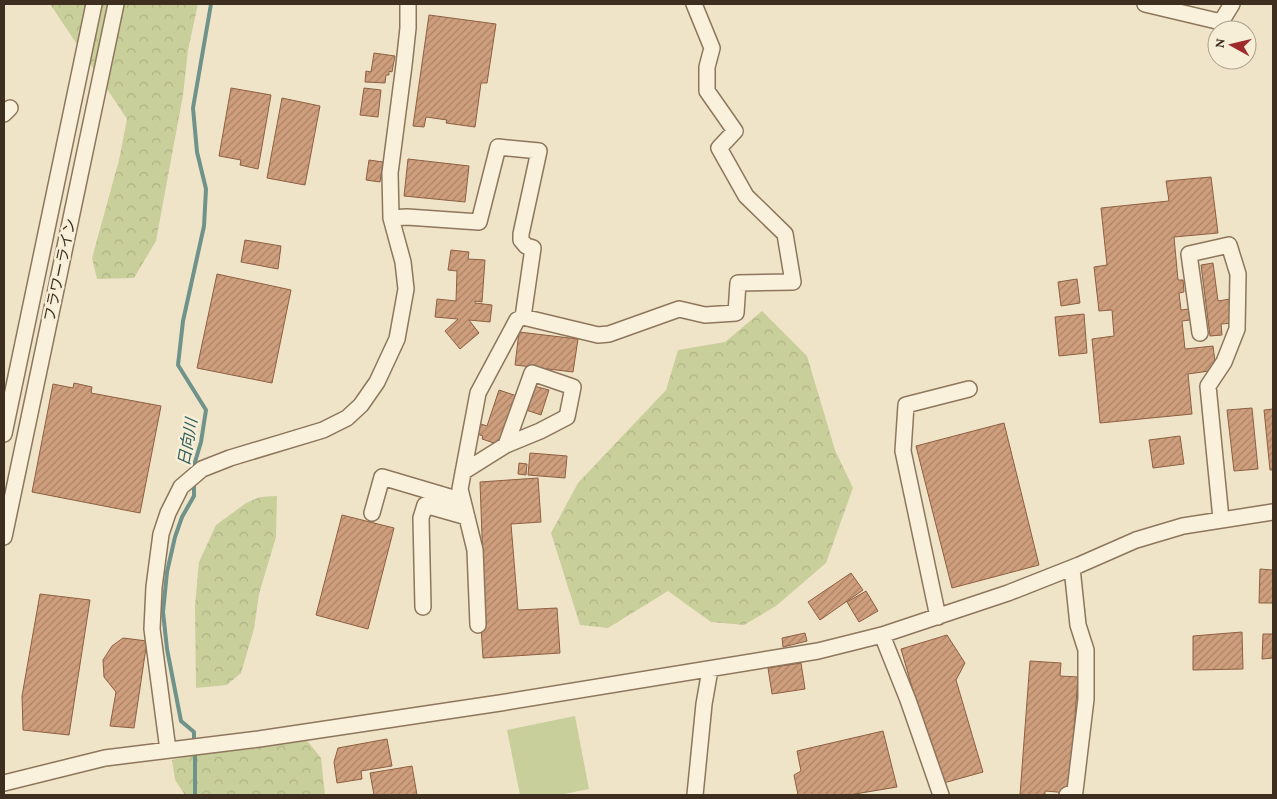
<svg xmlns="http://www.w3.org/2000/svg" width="1277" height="799" font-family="'Crimson Pro','Noto Sans JP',serif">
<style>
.green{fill:#c9cf9b}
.forest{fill:url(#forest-crowns)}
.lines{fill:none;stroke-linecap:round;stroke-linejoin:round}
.stream{stroke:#6f938a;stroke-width:4}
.building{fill:url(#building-hatch);stroke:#8d5f41}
.minor-casing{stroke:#8d765c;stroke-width:18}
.minor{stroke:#faf1dc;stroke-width:15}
.labels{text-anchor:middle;stroke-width:5;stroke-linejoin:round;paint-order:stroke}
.street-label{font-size:15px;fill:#3d2e20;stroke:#f7eed8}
.water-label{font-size:16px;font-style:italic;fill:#2f5d5a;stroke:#f7eed8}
</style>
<defs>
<pattern id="forest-crowns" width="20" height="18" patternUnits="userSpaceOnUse" patternTransform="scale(1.25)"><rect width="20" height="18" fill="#c9cf9b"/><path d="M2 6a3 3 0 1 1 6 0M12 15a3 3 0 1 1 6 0" fill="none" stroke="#aeb285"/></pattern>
<pattern id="building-hatch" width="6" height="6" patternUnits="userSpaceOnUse" patternTransform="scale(1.25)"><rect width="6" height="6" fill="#cf9f7d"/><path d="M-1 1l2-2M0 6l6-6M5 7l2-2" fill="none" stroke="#a98266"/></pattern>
</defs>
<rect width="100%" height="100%" fill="#f0e4c8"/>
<path class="green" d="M 575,716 L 589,789 L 559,795 L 520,795 L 507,730 Z"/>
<path class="forest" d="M 50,4 L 198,4 L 188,50 L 183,95 L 156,241 L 134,278 L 97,279 L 92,258 L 119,160 L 127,119 Z
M 762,311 L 807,356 L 835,450 L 853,488 L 826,563 L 776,606 L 744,625 L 711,622 L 668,591 L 608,628 L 580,625 L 551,533 L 578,483 L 666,390 L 678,350 L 725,342 Z
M 277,496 L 276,537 L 259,594 L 254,629 L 241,673 L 227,685 L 196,688 L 195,606 L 199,562 L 216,525 L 246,503 L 260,497 Z
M 305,738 L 321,758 L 325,795 L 185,795 L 175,780 L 172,760 L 201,753 L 253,749 Z"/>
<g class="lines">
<path class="stream" d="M 195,468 L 195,462 L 201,442 L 206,410 L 178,365 L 183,321 L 204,226 L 206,189 L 197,152 L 193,108 L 211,4
M 194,483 L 194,496 L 182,517 L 175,537 L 167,572 L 163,612 L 167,649 L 181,721 L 194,732 L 194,743
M 195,795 L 195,750"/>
</g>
<path class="building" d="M 429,15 L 496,24 L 487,83 L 481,83 L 475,127 L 446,123 L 447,120 L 426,117 L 424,127 L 413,126 Z
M 374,53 L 395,56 L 392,72 L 389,71 L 389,75 L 386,75 L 385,83 L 365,82 L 366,71 L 371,72 Z
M 231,88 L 271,95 L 258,169 L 240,165 L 241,160 L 219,156 Z
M 364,88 L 381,90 L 378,117 L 360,115 Z
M 282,98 L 320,106 L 305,185 L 267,178 Z
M 408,159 L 469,166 L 465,202 L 404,196 Z
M 369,160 L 383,162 L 380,182 L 366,180 Z
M 1211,177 L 1218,233 L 1174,237 L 1178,280 L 1183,280 L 1184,292 L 1179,293 L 1181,310 L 1189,309 L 1190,320 L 1182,321 L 1185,349 L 1213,346 L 1216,370 L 1188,374 L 1192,414 L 1100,423 L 1092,339 L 1114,336 L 1112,310 L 1099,311 L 1094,267 L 1107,265 L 1101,208 L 1169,201 L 1166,181 Z
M 245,240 L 281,246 L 278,269 L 241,262 Z
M 451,250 L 469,252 L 468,259 L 485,260 L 482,302 L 475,301 L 475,303 L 492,305 L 490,322 L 469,320 L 479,333 L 460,349 L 445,331 L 458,319 L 435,317 L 437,299 L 456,301 L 457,271 L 448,270 Z
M 1213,263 L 1218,301 L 1230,299 L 1233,323 L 1221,324 L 1222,335 L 1210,336 L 1201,265 Z
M 217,274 L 291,290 L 272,383 L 197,368 Z
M 1077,279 L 1080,303 L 1061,306 L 1058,282 Z
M 1084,314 L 1087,353 L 1059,356 L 1055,317 Z
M 519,332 L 578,339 L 573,372 L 515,365 Z
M 74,383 L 92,387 L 91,393 L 161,406 L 140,513 L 32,492 L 53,384 L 73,388 Z
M 534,386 L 549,390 L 541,415 L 526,410 Z
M 499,390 L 517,396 L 500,445 L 482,439 L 483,436 L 477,434 L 481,424 L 487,426 Z
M 1252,408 L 1258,469 L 1234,471 L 1227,410 Z
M 1273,409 L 1273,470 L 1270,470 L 1264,410 Z
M 1004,423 L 1039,565 L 952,588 L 916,446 Z
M 1180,436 L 1184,464 L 1153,468 L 1149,440 Z
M 530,453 L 567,456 L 565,478 L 528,475 Z
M 519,463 L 527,464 L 526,475 L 518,474 Z
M 538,478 L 541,522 L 511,524 L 518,610 L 557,608 L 560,653 L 483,658 L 477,565 L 483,564 L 480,482 Z
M 342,515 L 394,528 L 368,629 L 316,615 Z
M 1260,569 L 1273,570 L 1273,603 L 1259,603 Z
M 851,573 L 863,590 L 820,620 L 808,602 Z
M 866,591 L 878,611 L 859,622 L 847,602 Z
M 40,594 L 90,600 L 69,735 L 23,730 L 22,696 Z
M 1242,632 L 1243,669 L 1193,670 L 1193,636 Z
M 805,633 L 807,641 L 783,647 L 782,638 Z
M 1263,634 L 1273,634 L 1273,658 L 1262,659 Z
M 947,635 L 965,663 L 956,680 L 983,772 L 940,784 L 901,649 Z
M 123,638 L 147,641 L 134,728 L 110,726 L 116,692 L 104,677 L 103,660 L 112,646 Z
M 1030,661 L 1061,663 L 1060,676 L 1078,677 L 1069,793 L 1045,791 L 1045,795 L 1020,795 Z
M 801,663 L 805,689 L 772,694 L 768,668 Z
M 883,731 L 897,787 L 849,795 L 798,795 L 794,775 L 801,771 L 797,751 Z
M 387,739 L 392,766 L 361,771 L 362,779 L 337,783 L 334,762 L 338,748 Z
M 412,766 L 417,795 L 374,795 L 370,773 Z"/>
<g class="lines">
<g class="minor-casing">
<path id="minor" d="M 1145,4 L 1221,22 L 1232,4
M 4,114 L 10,108
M 391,218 L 407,217 L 479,222 L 498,147 L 539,151 L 521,234 L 521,240 L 526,246 L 533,248 L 523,317
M 1200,333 L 1189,254 L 1229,245 L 1238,274 L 1237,329 L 1224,362 L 1208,386 L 1221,519
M 4,434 L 94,4
M 463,472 L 506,445 L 540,431 L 567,417 L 573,387 L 532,373 L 506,445
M 372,513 L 382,477 L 463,501
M 4,537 L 116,4
M 423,607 L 421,518 L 425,505 L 467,517
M 938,617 L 903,451 L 906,405 L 969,389
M 478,625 L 475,550 L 460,489 L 478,393 L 517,320 L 523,317 L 598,335 L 609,334 L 679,309 L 705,315 L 736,313 L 738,283 L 793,282 L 785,234 L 746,196 L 719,148 L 735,131 L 707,91 L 707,67 L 712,48 L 694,4
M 882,635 L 908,700 L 941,795
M 168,750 L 152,629 L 154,587 L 161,534 L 168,513 L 181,487 L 202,469 L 230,458 L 323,430 L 347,418 L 361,405 L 377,382 L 397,339 L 406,289 L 403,262 L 391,218 L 390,173 L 404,65 L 408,28 L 408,4
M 4,783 L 105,758 L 259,739 L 500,703 L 818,651 L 882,635 L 1008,593 L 1079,565 L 1136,540 L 1183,526 L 1273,512
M 695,795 L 704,704 L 710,670
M 1067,795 L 1075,791 L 1086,699 L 1086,650 L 1078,625 L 1072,568"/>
</g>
<use href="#minor" class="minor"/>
</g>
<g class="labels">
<g class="street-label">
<text transform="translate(60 270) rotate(-78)" y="5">フラワーライン</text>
</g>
<g class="water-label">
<text transform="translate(187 442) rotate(-80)" y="6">日向川</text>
</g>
</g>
<rect width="1277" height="799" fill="none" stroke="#3d2e20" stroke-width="10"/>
<g transform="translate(1232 45) rotate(278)"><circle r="24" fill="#f7eed8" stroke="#ada18e"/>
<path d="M0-4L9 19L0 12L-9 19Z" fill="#9e2a2b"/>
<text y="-8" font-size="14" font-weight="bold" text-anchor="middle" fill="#3d2e20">N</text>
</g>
</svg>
